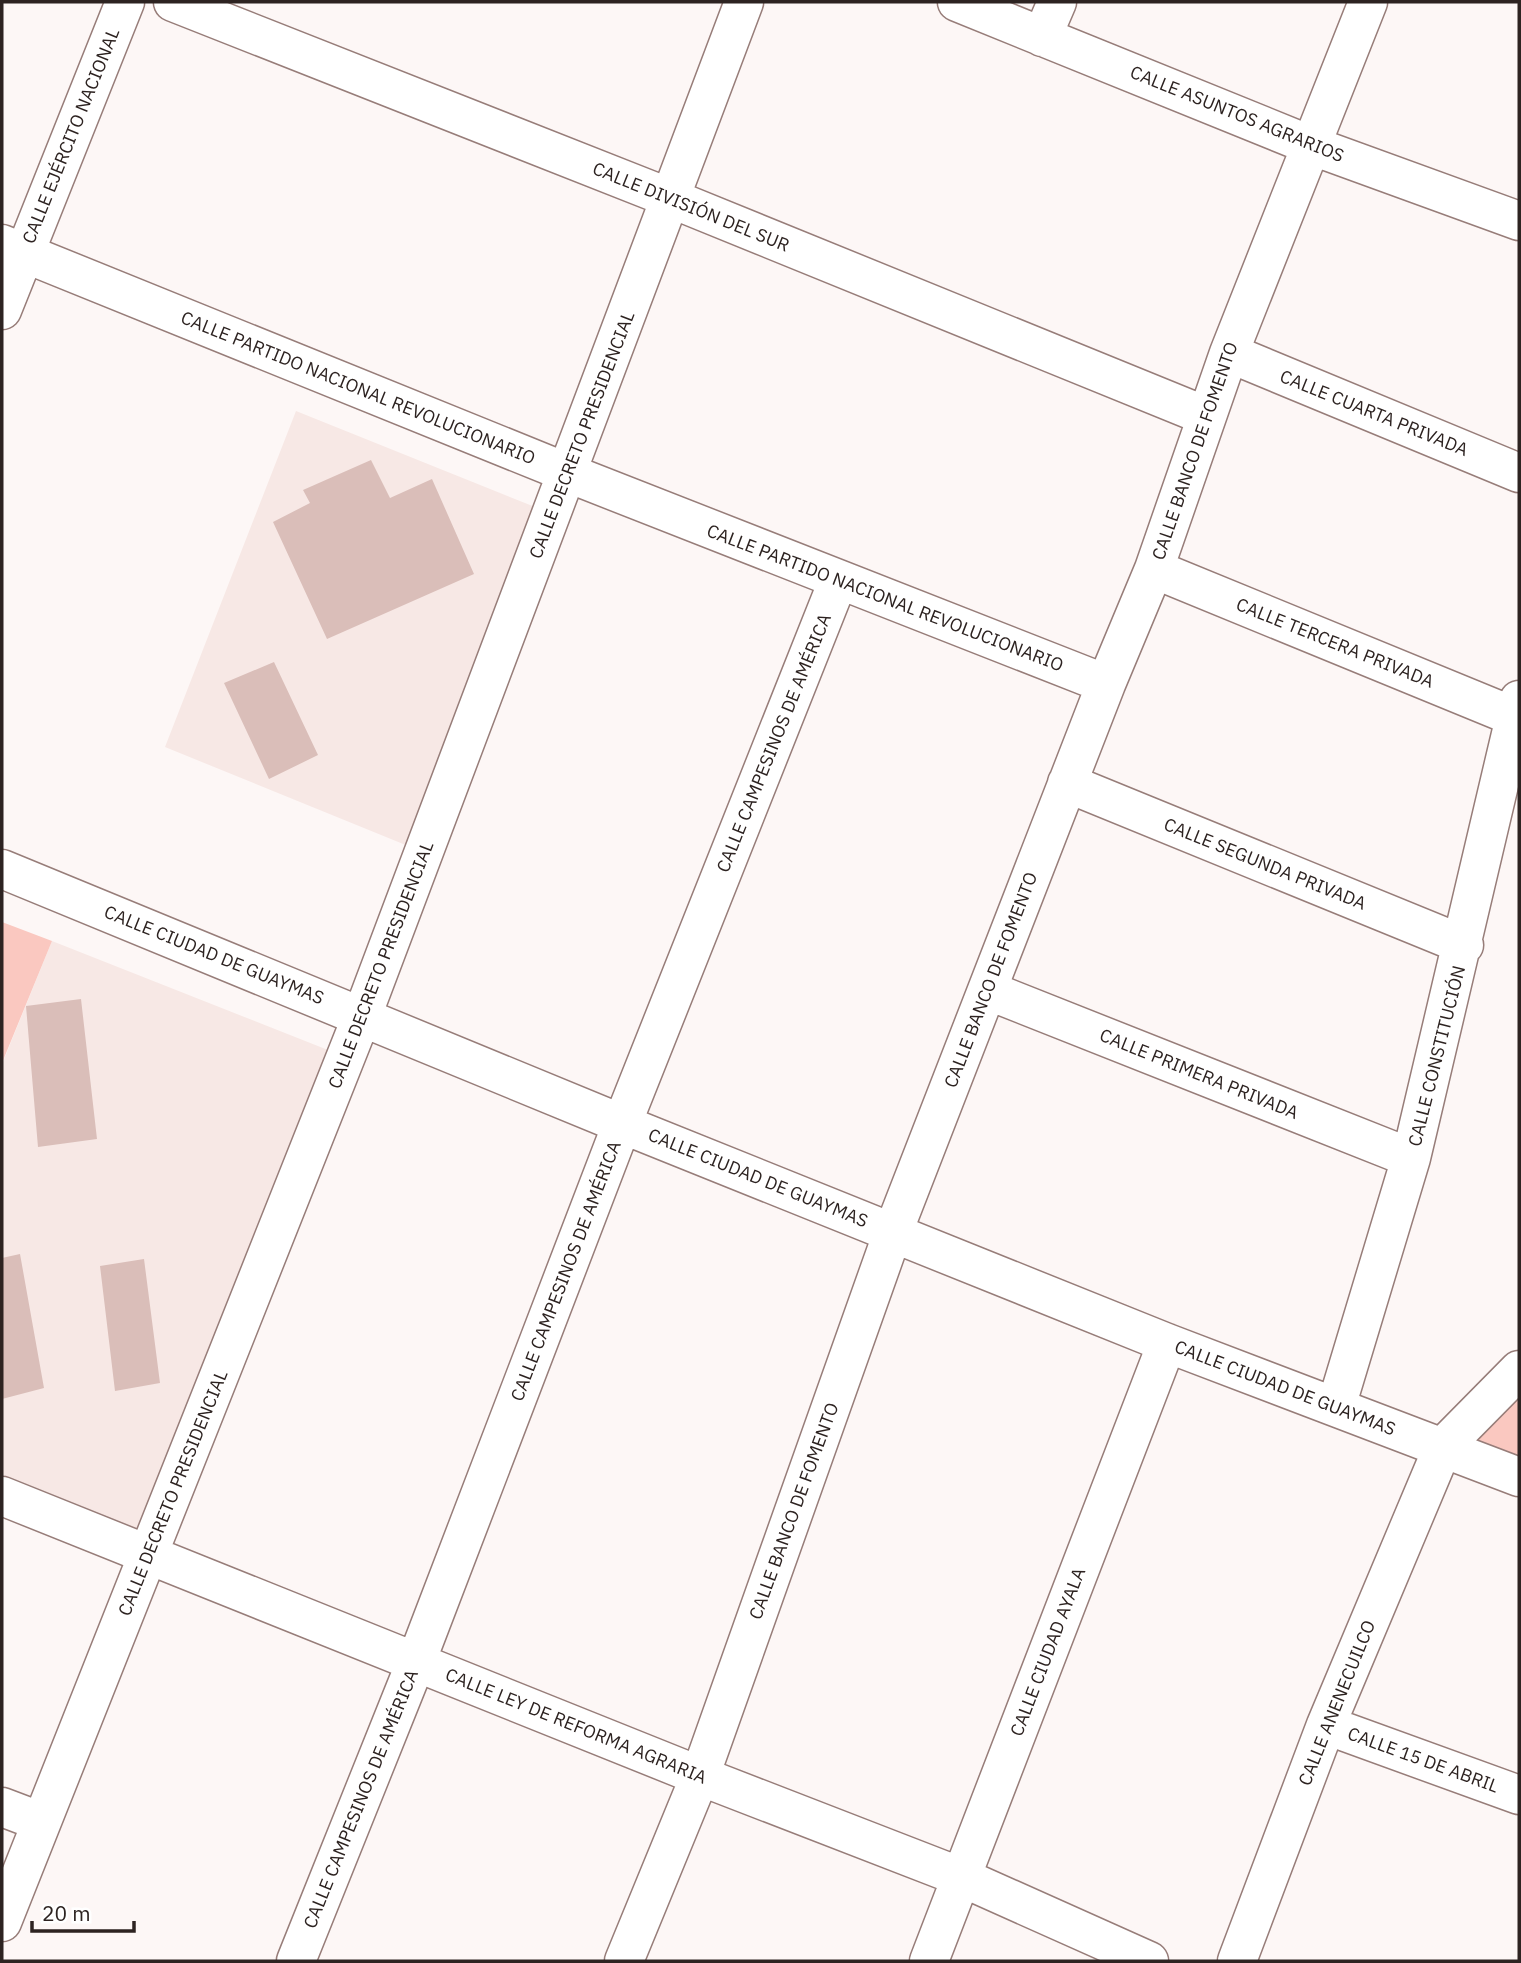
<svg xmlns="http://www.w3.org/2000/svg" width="1521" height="1963" font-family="'IBM Plex Sans',sans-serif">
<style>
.built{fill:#f7e8e5}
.green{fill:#fac8c0}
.building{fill:#dabeb9}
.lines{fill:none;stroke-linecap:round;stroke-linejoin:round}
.minor-casing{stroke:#977d79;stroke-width:41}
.minor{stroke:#fff;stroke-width:38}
.labels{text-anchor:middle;stroke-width:5;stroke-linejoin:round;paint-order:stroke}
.street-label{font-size:18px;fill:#2d2321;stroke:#fff}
</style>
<rect width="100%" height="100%" fill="#fdf7f6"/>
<path class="built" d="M 296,411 L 550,513 L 413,848 L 165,747 Z
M 52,941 L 328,1050 L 145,1539 L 2,1482 L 2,1064 Z"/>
<path class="green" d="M 2,922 L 52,941 L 2,1063 Z
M 1519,1370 L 1519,1477 L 1443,1447 Z"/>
<path class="building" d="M 371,460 L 390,498 L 432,479 L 474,574 L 327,639 L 273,522 L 310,503 L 303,490 Z
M 274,662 L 318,755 L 269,779 L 224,683 Z
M 81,999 L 97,1139 L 38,1147 L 26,1006 Z
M 20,1254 L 44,1388 L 2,1399 L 2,1258 Z
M 144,1259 L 160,1383 L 115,1391 L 100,1266 Z"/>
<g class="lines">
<g class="minor-casing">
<path id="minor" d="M 173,2 L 670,198 L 1206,416
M 957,2 L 1310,145 L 1519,221
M 1042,37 L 1057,2
M 2,244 L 568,473 L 1106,684
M 2,310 L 125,2
M 1229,353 L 1519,473
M 1154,569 L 1515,717
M 1067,783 L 1464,945
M 2,869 L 622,1124 L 1167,1343 L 1519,1477
M 987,990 L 1411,1158
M 1336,1407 L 1411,1158 L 1519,700
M 2,1496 L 700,1776 L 961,1877 L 1149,1961
M 1326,1725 L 1519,1795
M 2,1807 L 39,1821
M 2,1922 L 362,1016 L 744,2
M 296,1961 L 416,1662 L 622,1124 L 838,581
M 624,1961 L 700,1776 L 893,1232 L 1106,684 L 1154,569 L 1229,353 L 1368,2
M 929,1961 L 1167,1343
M 1237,1961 L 1326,1725 L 1443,1447 L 1519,1370"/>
</g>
<use href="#minor" class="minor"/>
</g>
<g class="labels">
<g class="street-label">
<text transform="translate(1237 114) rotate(22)" y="6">CALLE ASUNTOS AGRARIOS</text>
<text transform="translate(71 136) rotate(-68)" y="6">CALLE EJÉRCITO NACIONAL</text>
<text transform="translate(691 207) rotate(22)" y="6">CALLE DIVISIÓN DEL SUR</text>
<text transform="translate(358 388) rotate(22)" y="6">CALLE PARTIDO NACIONAL REVOLUCIONARIO</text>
<text transform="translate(1374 413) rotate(22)" y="6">CALLE CUARTA PRIVADA</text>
<text transform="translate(582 435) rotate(-69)" y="6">CALLE DECRETO PRESIDENCIAL</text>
<text transform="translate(1195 451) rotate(-71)" y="6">CALLE BANCO DE FOMENTO</text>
<text transform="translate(885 598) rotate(21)" y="6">CALLE PARTIDO NACIONAL REVOLUCIONARIO</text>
<text transform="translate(1335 643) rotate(22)" y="6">CALLE TERCERA PRIVADA</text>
<text transform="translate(774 743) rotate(-68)" y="6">CALLE CAMPESINOS DE AMÉRICA</text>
<text transform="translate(1265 864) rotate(22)" y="6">CALLE SEGUNDA PRIVADA</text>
<text transform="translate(214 955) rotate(22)" y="6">CALLE CIUDAD DE GUAYMAS</text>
<text transform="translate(381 965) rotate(-69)" y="6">CALLE DECRETO PRESIDENCIAL</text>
<text transform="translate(991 980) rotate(-69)" y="6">CALLE BANCO DE FOMENTO</text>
<text transform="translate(1437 1056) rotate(-76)" y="6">CALLE CONSTITUCIÓN</text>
<text transform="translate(1199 1074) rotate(22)" y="6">CALLE PRIMERA PRIVADA</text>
<text transform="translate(758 1178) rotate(22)" y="6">CALLE CIUDAD DE GUAYMAS</text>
<text transform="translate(566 1271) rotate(-69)" y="6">CALLE CAMPESINOS DE AMÉRICA</text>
<text transform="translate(1285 1388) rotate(21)" y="6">CALLE CIUDAD DE GUAYMAS</text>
<text transform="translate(173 1493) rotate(-68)" y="6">CALLE DECRETO PRESIDENCIAL</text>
<text transform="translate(794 1511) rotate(-70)" y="6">CALLE BANCO DE FOMENTO</text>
<text transform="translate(1048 1652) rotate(-69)" y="6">CALLE CIUDAD AYALA</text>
<text transform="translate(1337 1703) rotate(-68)" y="6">CALLE ANENECUILCO</text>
<text transform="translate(576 1726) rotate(22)" y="6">CALLE LEY DE REFORMA AGRARIA</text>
<text transform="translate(1423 1760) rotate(20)" y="6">CALLE 15 DE ABRIL</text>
<text transform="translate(361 1799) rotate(-68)" y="6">CALLE CAMPESINOS DE AMÉRICA</text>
</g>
</g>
<rect width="1521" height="1963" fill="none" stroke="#2d2321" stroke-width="7"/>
<path d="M32 1921v10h102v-10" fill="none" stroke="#2d2321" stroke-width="3.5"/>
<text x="42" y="1921" font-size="21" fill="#2d2321" stroke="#ffffff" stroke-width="5" paint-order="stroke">20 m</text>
</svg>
